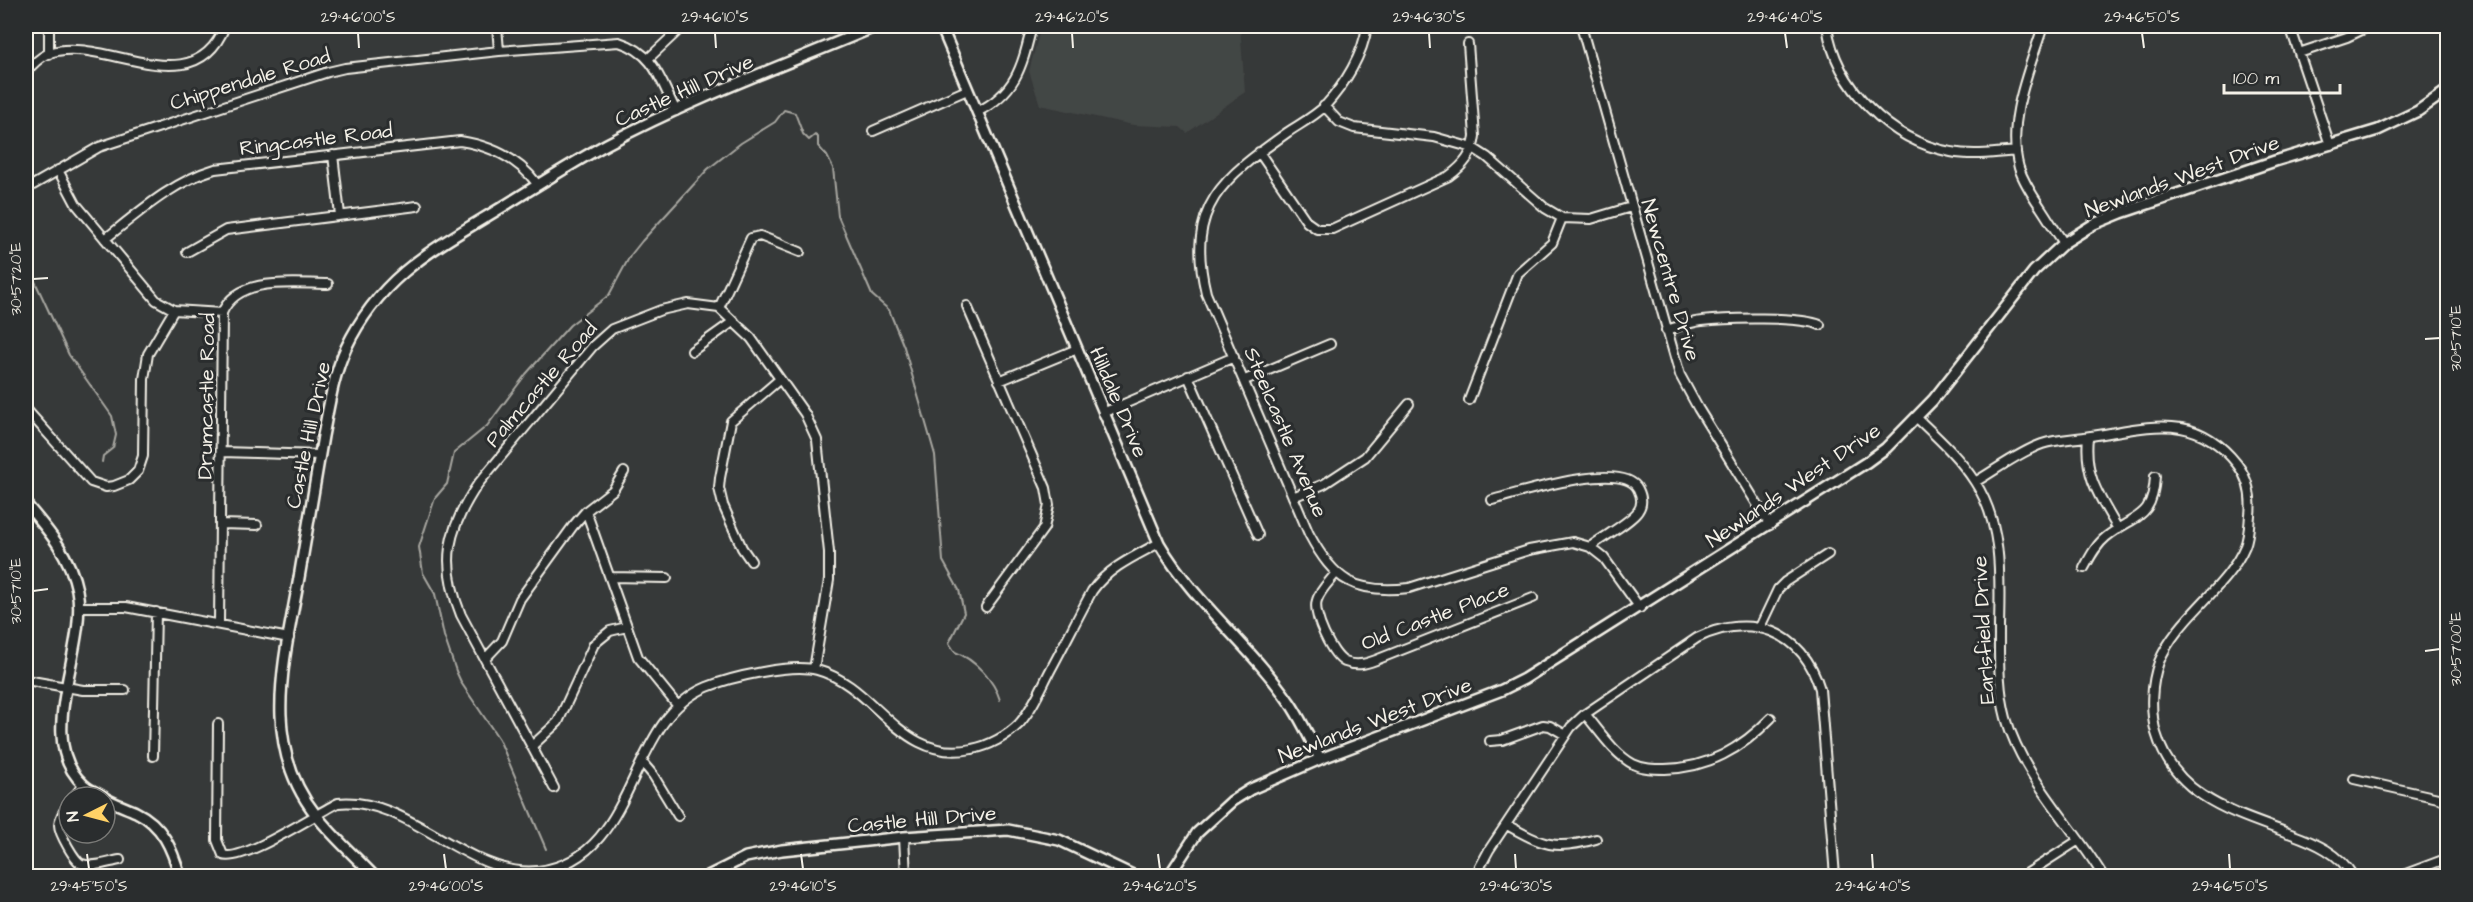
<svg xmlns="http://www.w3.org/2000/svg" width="2473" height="902" font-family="'Architects Daughter',sans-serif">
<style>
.built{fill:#434645}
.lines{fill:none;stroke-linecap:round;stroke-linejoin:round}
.stream{stroke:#a8a7a1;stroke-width:2}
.minor-casing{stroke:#f4f1e8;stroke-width:12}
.tertiary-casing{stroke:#f4f1e8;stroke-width:14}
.minor{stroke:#2a2d2e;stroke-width:8}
.tertiary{stroke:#2a2d2e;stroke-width:9}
.ticks{fill:none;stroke:#f4f1e8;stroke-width:2}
.labels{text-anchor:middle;stroke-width:6;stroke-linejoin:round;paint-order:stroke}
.street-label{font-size:21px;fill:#f4f1e8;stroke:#2a2d2e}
.neatline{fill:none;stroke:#f4f1e8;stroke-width:2}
.ticks-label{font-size:15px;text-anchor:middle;fill:#f4f1e8}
</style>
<rect width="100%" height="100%" fill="#363939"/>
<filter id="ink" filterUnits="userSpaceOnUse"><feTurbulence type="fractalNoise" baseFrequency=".0167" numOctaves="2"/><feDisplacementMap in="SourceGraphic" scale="12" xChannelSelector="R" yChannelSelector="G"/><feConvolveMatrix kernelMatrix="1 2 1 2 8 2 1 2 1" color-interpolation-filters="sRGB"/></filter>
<g filter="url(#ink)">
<path class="built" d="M 1041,26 L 1240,26 L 1245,92 L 1187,133 L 1180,127 L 1133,125 L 1040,105 L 1029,71 Z"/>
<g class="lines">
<path class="stream" d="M 26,262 L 69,355 L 112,416 L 116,435 L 113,448 L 103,456 L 102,462
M 546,849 L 499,739 L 462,684 L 456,671 L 444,636 L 435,594 L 423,573 L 419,547 L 435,498 L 447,484 L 454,453 L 487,426 L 526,374 L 570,325 L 609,295 L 630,256 L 642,241 L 708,169 L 741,143 L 775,122 L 784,110 L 795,113 L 803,134 L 809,140 L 815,135 L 818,137 L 818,146 L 827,156 L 833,168 L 838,216 L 872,295 L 889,310 L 904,347 L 935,455 L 943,561 L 959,590 L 964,613 L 949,643 L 955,652 C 974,659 994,680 1000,700"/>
<g class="minor-casing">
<path id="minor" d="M 497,26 L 499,51
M 1367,26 C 1363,55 1345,84 1325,106 C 1315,116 1300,124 1288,132 C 1223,178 1185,206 1206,293 L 1309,534 C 1334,581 1355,594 1409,588 L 1529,550 L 1573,542 L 1590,547 L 1604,558 L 1640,608
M 1581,26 L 1680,375 L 1698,408 L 1770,525
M 1827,26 C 1836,87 1890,141 1951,152 C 1972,156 1995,153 2016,151
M 2043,26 C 2029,71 2006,121 2019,168 C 2024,183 2033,196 2041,208 C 2049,220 2056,232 2064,243
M 2290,26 L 2330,145
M 2299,53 L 2347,37 L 2370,26
M 49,54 L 49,26
M 649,58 L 683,26
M 26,72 C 32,65 39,58 47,54 C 100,32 193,108 225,26
M 1324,106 L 1339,122 L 1354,128 L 1434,137 L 1473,148 L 1487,157 L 1545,208 L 1562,218 L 1591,219 L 1631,207
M 977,112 C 1017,92 1022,66 1032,26
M 873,131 L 967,90
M 1259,152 L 1307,222 L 1317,229 L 1332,229 L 1449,176 C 1464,165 1473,154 1475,136 L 1468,44
M 333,155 L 340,215
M 58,170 L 76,204 L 156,300 L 174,310 L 222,313
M 26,189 L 99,147 L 328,72 L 345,68 L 499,51 L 619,42 C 655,53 660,80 676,111
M 105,239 C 138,213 174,181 215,169 L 460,141 C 492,146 519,159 538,185
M 187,252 L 226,230 L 417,206
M 967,306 L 1046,488 L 1049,505 L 1044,528 L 986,607
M 719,308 L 751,238 L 760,236 L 800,252
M 1666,330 C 1678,327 1690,322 1702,321 C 1725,318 1801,316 1820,325
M 692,351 L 734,321
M 1188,376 L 1258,535
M 1245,380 L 1330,344
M 999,381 L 1077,349
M 1469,400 L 1518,273 L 1552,243 L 1562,218
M 26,409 L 91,482 L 106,487 L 114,486 L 129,480 L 138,471 L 143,456 L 144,379 L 148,354 L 174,310
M 1103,413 L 1234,357
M 1917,418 C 1938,438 1959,457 1975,482 C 2003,525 2000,578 1999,627 C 1999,658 1998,688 2006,718 C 2023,777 2072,824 2103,876
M 2088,437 C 2084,476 2099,496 2118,529
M 223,452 L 320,455
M 1975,482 C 1996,470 2019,452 2042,444 C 2058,439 2075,439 2091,436 C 2120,432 2152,423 2181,428 C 2205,432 2222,445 2237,464 C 2248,478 2252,497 2250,515 C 2249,526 2249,536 2245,546 C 2227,589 2177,617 2159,662 C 2151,684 2150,711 2156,733 C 2175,798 2235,813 2291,834 C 2316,843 2339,853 2353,876
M 1293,497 L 1324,484 L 1365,457 L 1409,404
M 1492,500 C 1520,493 1623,459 1638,489 C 1642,497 1643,504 1638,511 C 1631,522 1601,538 1590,547
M 586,511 L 638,657 L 677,705
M 221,524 L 257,525
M 751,561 L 742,548 L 723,505 L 719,488 L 720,478 L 731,421 L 780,379
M 2084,568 C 2090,557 2096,545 2106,537 C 2135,514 2153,520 2155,476
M 1336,573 C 1330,581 1320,590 1317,600 C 1312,614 1332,656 1345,662 C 1358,667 1369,663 1381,658 L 1533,598
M 610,577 L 667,578
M 79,607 L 126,607 L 289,638
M 219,623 L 222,313 C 238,275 295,284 328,284
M 1760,627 L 1778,589 L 1785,582 L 1828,554
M 485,659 L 502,641 L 520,599 L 573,526 L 586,511 L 613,490 L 624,472
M 26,680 L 83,690 L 125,690
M 1585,714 C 1599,730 1614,754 1633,764 C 1643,769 1654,769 1665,769 C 1708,768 1741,749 1771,718
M 218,724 L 217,840 L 223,855 C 242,863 317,813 338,803 C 407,795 470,879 538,871 C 640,858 624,721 707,687 C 731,677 792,663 817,670 C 877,686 900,764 972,749 C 989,746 1007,736 1019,724 C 1033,708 1041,688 1051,669 C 1065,643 1078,617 1092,591 C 1108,568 1135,556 1159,543
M 1490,741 L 1502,740 L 1543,725 L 1550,726 L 1564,734
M 532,746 L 558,722 L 594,644 L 610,631 L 627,627
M 153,756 L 156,612
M 642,762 L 653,775 L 678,816
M 2354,779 L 2438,798 L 2448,803
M 554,788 L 461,615 C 440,563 447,530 478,484 L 593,346 L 612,329 L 661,310 L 688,304 L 719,308 L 751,338 L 805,414 L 817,440 L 829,552 L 829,580 L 814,669
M 74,797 L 83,785
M 69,804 C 65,810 59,817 59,825 C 59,833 75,862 82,864 C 94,868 108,862 120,860
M 1507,825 C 1543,845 1555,851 1596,839
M 904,837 L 906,876
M 1475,876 L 1489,850 L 1571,727 L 1585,714 L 1697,638 C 1750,612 1803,630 1820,689 L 1835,876
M 2023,876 L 2079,840
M 2400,876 L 2448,858"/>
</g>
<g class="tertiary-casing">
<path id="tertiary" d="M 941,26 L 1159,543 C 1194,603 1251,646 1290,703 C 1302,721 1311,740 1320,759
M 26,504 C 48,530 70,555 77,590 C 89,647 32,739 84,785 C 89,790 97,793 104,797
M 105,798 C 115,804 125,807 136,812 C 163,825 172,849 180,876
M 374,876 C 355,856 333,837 316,815 C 258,742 286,655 300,572 C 308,527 315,481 323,436 C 329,406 333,376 346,348 C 381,274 437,247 504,206 C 538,185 572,163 607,144 C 693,98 787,64 877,26
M 708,876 L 746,857 L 782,850 L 904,837 L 1008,830 L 1059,840 L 1135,876
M 1169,876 L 1197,833 L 1232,801 L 1251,789 L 1320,759 L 1502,690 L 1524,679 L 1867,462 L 1886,448 L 1933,400 L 2034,271 L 2064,243 L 2094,224 L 2121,213 L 2275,161 L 2378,130 L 2418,111 L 2448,90"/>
</g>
<use href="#minor" class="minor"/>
<use href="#tertiary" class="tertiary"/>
</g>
</g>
<path class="ticks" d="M 358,33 L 359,48M 715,33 L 716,48M 1072,33 L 1073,48M 1429,33 L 1430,48M 1785,33 L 1787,48M 2142,33 L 2144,48M 33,279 L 48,278M 2425,339 L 2440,338M 33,591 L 48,589M 2425,651 L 2440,649M 87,854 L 89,869M 444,854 L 446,869M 801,854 L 803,869M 1158,854 L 1160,869M 1515,854 L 1516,869M 1872,854 L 1873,869M 2229,854 L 2230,869"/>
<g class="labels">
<g class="street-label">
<text transform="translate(250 79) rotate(-17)" y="7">Chippendale Road</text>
<text transform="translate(684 90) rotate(-24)" y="7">Castle Hill Drive</text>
<text transform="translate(316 139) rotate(-7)" y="7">Ringcastle Road</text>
<text transform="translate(2182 176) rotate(-20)" y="7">Newlands West Drive</text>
<text transform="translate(1671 280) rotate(74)" y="7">Newcentre Drive</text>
<text transform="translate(541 384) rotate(-49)" y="7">Palmcastle Road</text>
<text transform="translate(206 396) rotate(-89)" y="7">Drumcastle Road</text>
<text transform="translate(1119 402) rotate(67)" y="7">Hilldale Drive</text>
<text transform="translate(1286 432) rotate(67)" y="7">Steelcastle Avenue</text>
<text transform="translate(308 435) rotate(-78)" y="7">Castle Hill Drive</text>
<text transform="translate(1793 485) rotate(-34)" y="7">Newlands West Drive</text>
<text transform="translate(1435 616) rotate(-21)" y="7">Old Castle Place</text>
<text transform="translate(1983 630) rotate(-93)" y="7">Earlsfield Drive</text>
<text transform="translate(1375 720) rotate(-21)" y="7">Newlands West Drive</text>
<text transform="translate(922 819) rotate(-5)" y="7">Castle Hill Drive</text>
</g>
</g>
<rect width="2473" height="902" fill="none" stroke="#2a2d2e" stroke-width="66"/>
<g transform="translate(87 815) rotate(264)"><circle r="28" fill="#2a2d2e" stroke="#7b7b78" stroke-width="1.5"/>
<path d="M0-4.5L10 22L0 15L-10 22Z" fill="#ffd166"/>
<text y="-9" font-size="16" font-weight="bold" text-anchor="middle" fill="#f4f1e8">N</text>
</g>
<path d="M2224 84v9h116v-9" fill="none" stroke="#f4f1e8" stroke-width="3"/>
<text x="2233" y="84" font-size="18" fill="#f4f1e8" stroke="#2a2d2e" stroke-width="4.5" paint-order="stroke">100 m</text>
<rect x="33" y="33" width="2407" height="836" class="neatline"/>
<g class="ticks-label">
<text x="358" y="22">29°46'00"S</text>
<text x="715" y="22">29°46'10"S</text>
<text x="1072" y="22">29°46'20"S</text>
<text x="1429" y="22">29°46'30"S</text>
<text x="1785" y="22">29°46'40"S</text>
<text x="2142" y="22">29°46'50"S</text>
<text transform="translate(16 279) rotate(-90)" y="5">30°57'20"E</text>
<text transform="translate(2456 338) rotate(-90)" y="5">30°57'10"E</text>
<text transform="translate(16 591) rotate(-90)" y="5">30°57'10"E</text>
<text transform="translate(2456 649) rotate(-90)" y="5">30°57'00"E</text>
<text x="89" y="891">29°45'50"S</text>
<text x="446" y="891">29°46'00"S</text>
<text x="803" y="891">29°46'10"S</text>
<text x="1160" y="891">29°46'20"S</text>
<text x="1516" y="891">29°46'30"S</text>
<text x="1873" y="891">29°46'40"S</text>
<text x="2230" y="891">29°46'50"S</text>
</g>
</svg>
